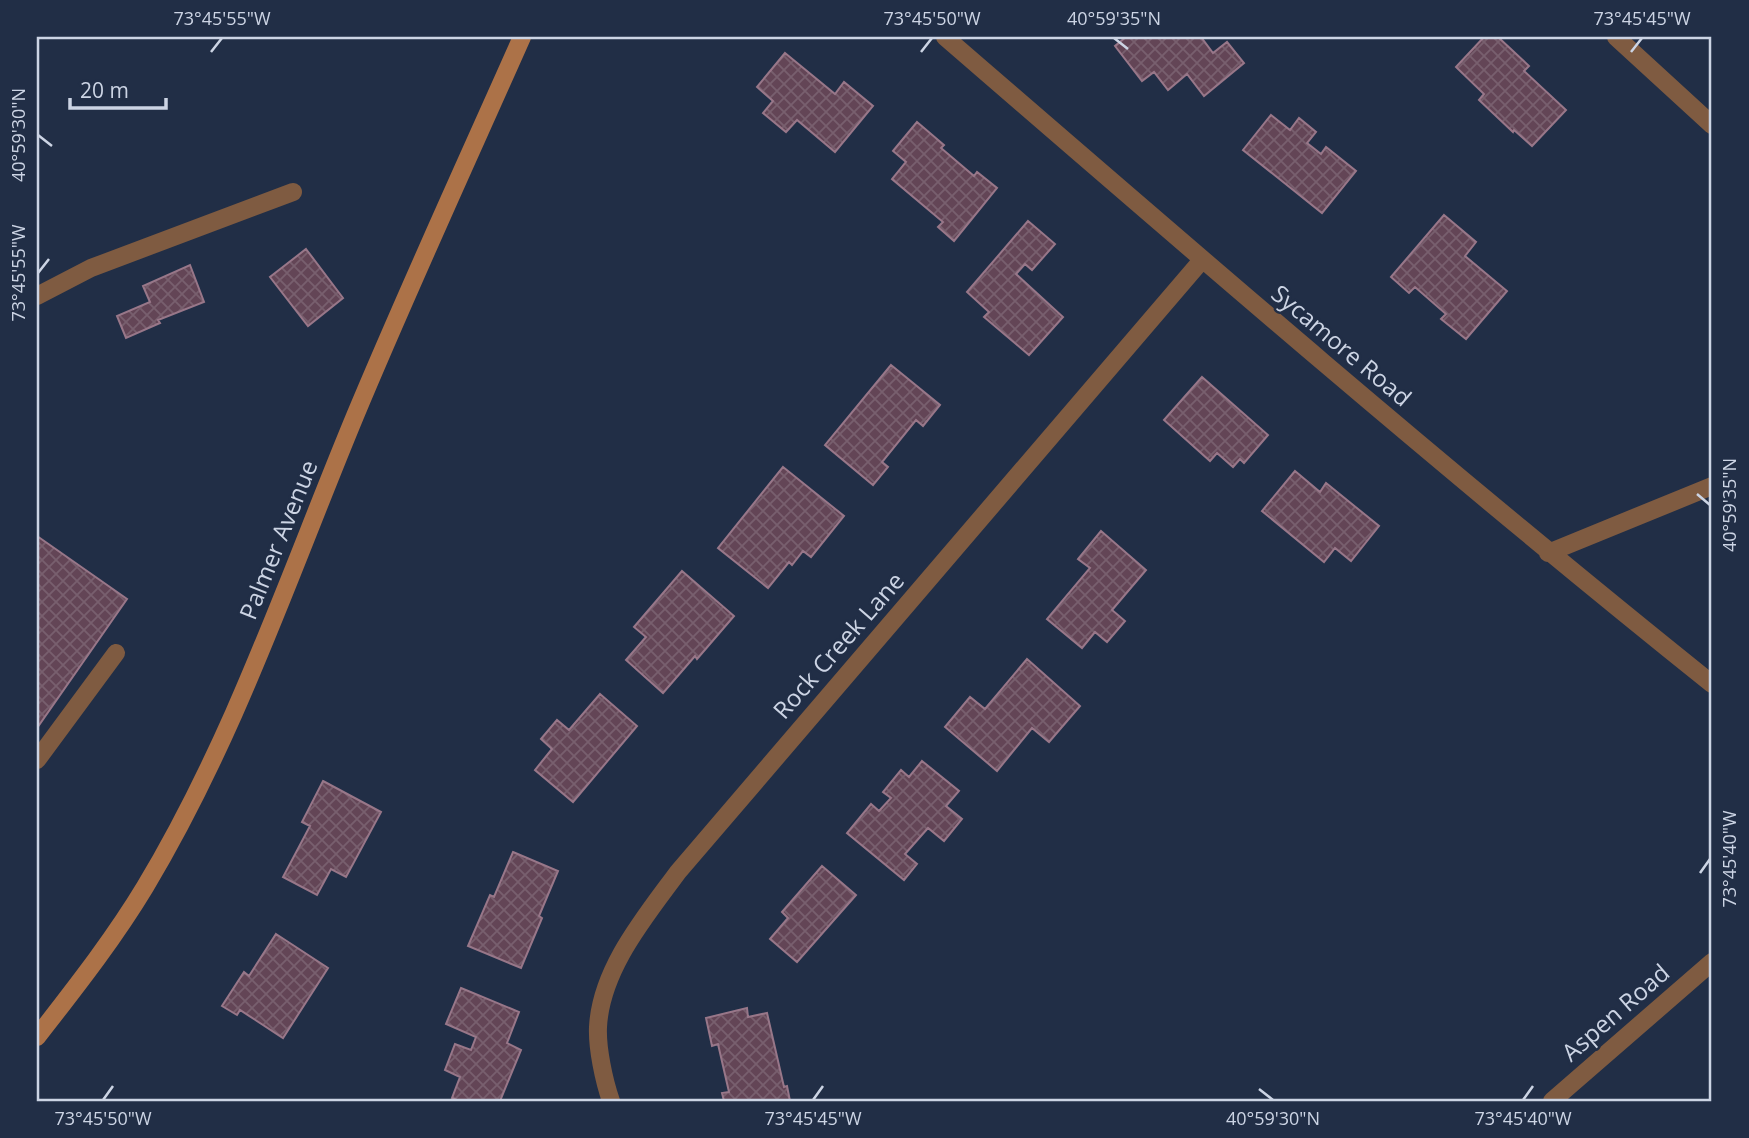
<svg xmlns="http://www.w3.org/2000/svg" width="1749" height="1138" font-family="'Open Sans',sans-serif">
<style>
.building{fill:url(#building-cross-hatch);stroke:#987789;stroke-width:2}
.lines{fill:none;stroke-linecap:round;stroke-linejoin:round}
.lane{stroke:#7f5b41;stroke-width:18}
.street{stroke:#7f5b41;stroke-width:18}
.secondary{stroke:#ac7248;stroke-width:18}
.ticks{fill:none;stroke:#ccd4e4;stroke-width:2.5}
.labels{text-anchor:middle;stroke-width:5;stroke-linejoin:round;paint-order:stroke}
.street-label{font-size:24px;fill:#ccd4e4;stroke:#212e46}
.neatline{fill:none;stroke:#ccd4e4;stroke-width:2.5}
.ticks-label{font-size:18px;text-anchor:middle;fill:#ccd4e4}
</style>
<defs>
<pattern id="building-cross-hatch" width="8" height="8" patternUnits="userSpaceOnUse" patternTransform="scale(1.75)"><rect width="8" height="8" fill="#634556"/><path d="M0 0l8 8M0 8l8-8" fill="none" stroke="#785f6e"/></pattern>
</defs>
<rect width="100%" height="100%" fill="#212e46"/>
<path class="building" d="M 1126,37 L 1201,37 L 1213,53 L 1227,42 L 1244,63 L 1204,96 L 1187,74 L 1168,90 L 1154,72 L 1142,81 L 1115,46 Z
M 1484,37 L 1498,37 L 1529,66 L 1524,71 L 1566,110 L 1532,146 L 1514,130 L 1513,132 L 1479,100 L 1484,94 L 1456,67 Z
M 785,53 L 835,94 L 844,82 L 873,106 L 835,152 L 797,120 L 786,132 L 763,113 L 773,101 L 757,87 Z
M 1271,115 L 1290,130 L 1299,118 L 1316,132 L 1307,143 L 1321,154 L 1326,147 L 1356,171 L 1322,213 L 1243,150 Z
M 917,122 L 944,145 L 941,148 L 974,176 L 977,172 L 997,188 L 954,241 L 938,227 L 943,222 L 892,179 L 906,162 L 893,151 Z
M 1444,215 L 1476,242 L 1465,256 L 1507,291 L 1466,339 L 1441,319 L 1446,314 L 1415,287 L 1409,293 L 1391,277 Z
M 1028,221 L 1055,244 L 1032,270 L 1025,264 L 1016,274 L 1063,317 L 1029,355 L 984,317 L 989,312 L 967,292 Z
M 306,249 L 343,298 L 308,326 L 270,277 Z
M 190,265 L 204,302 L 158,320 L 160,323 L 126,338 L 117,316 L 150,302 L 143,286 Z
M 891,365 L 940,405 L 923,426 L 916,420 L 882,462 L 888,467 L 873,485 L 825,445 Z
M 1202,377 L 1268,435 L 1244,463 L 1240,459 L 1233,467 L 1217,453 L 1210,461 L 1164,420 Z
M 783,467 L 844,516 L 811,557 L 803,551 L 792,565 L 789,562 L 768,588 L 718,548 Z
M 1295,471 L 1320,492 L 1326,483 L 1379,526 L 1351,561 L 1335,548 L 1324,562 L 1262,511 Z
M 1101,531 L 1146,570 L 1112,610 L 1125,621 L 1107,642 L 1095,632 L 1082,648 L 1047,619 L 1090,568 L 1078,559 Z
M 37,536 L 127,599 L 37,728 Z
M 682,571 L 734,616 L 697,659 L 695,656 L 663,693 L 626,660 L 646,637 L 634,627 Z
M 1027,659 L 1080,706 L 1049,742 L 1032,728 L 997,771 L 945,727 L 970,697 L 985,709 Z
M 600,694 L 637,726 L 573,802 L 535,770 L 552,749 L 541,739 L 557,720 L 569,730 Z
M 922,761 L 959,791 L 946,806 L 962,819 L 944,841 L 928,828 L 905,854 L 917,864 L 904,880 L 847,833 L 871,804 L 879,811 L 891,798 L 883,792 L 901,770 L 909,777 Z
M 323,781 L 381,812 L 346,877 L 331,869 L 317,895 L 283,877 L 310,826 L 302,822 Z
M 513,852 L 558,871 L 539,916 L 542,918 L 521,968 L 468,946 L 490,895 L 494,897 Z
M 822,866 L 856,895 L 797,962 L 770,939 L 788,918 L 782,912 Z
M 276,934 L 328,968 L 283,1038 L 240,1010 L 237,1015 L 222,1006 L 244,972 L 249,976 Z
M 461,988 L 519,1012 L 507,1043 L 521,1050 L 500,1101 L 459,1101 L 452,1098 L 460,1077 L 445,1070 L 455,1044 L 471,1050 L 476,1037 L 446,1024 Z
M 747,1008 L 748,1017 L 767,1013 L 784,1087 L 787,1086 L 790,1101 L 724,1101 L 722,1093 L 729,1092 L 718,1044 L 712,1046 L 706,1018 Z"/>
<g class="lines">
<path class="lane" d="M 37,296 L 91,268 L 293,192
M 37,760 L 116,653"/>
<path class="street" d="M 945,37 C 1198,256 1451,475 1712,684
M 1616,37 L 1712,125
M 1548,553 L 1712,486
M 611,1101 C 604,1081 597,1048 598,1027 C 601,969 645,917 678,872 L 1202,260
M 1552,1101 L 1712,962"/>
<path class="secondary" d="M 37,1037 C 75,988 113,940 145,887 C 234,739 289,575 355,416 C 408,289 466,163 522,37"/>
</g>
<path class="ticks" d="M 1114,38 L 1128,49M 211,52 L 222,38M 921,52 L 932,38M 1631,52 L 1642,38M 38,135 L 52,146M 38,273 L 49,259M 1697,494 L 1710,505M 1700,873 L 1710,859M 1259,1089 L 1273,1100M 103,1100 L 113,1086M 813,1100 L 823,1086M 1523,1100 L 1533,1086"/>
<g class="labels">
<g class="street-label">
<text transform="translate(1341 346) rotate(40)" y="8">Sycamore Road</text>
<text transform="translate(279 540) rotate(-68)" y="8">Palmer Avenue</text>
<text transform="translate(839 646) rotate(-49)" y="8">Rock Creek Lane</text>
<text transform="translate(1616 1013) rotate(-41)" y="8">Aspen Road</text>
</g>
</g>
<rect width="1749" height="1138" fill="none" stroke="#212e46" stroke-width="77"/>
<path d="M70 98v10h96v-10" fill="none" stroke="#ccd4e4" stroke-width="3.5"/>
<text x="80" y="98" font-size="21" fill="#ccd4e4" stroke="#212e46" stroke-width="5" paint-order="stroke">20 m</text>
<rect x="38" y="38" width="1672" height="1062" class="neatline"/>
<g class="ticks-label">
<text x="222" y="25">73°45'55"W</text>
<text x="932" y="25">73°45'50"W</text>
<text x="1114" y="25">40°59'35"N</text>
<text x="1642" y="25">73°45'45"W</text>
<text transform="translate(19 135) rotate(-90)" y="6">40°59'30"N</text>
<text transform="translate(19 273) rotate(-90)" y="6">73°45'55"W</text>
<text transform="translate(1730 505) rotate(-90)" y="6">40°59'35"N</text>
<text transform="translate(1730 859) rotate(-90)" y="6">73°45'40"W</text>
<text x="103" y="1125">73°45'50"W</text>
<text x="813" y="1125">73°45'45"W</text>
<text x="1273" y="1125">40°59'30"N</text>
<text x="1523" y="1125">73°45'40"W</text>
</g>
</svg>
